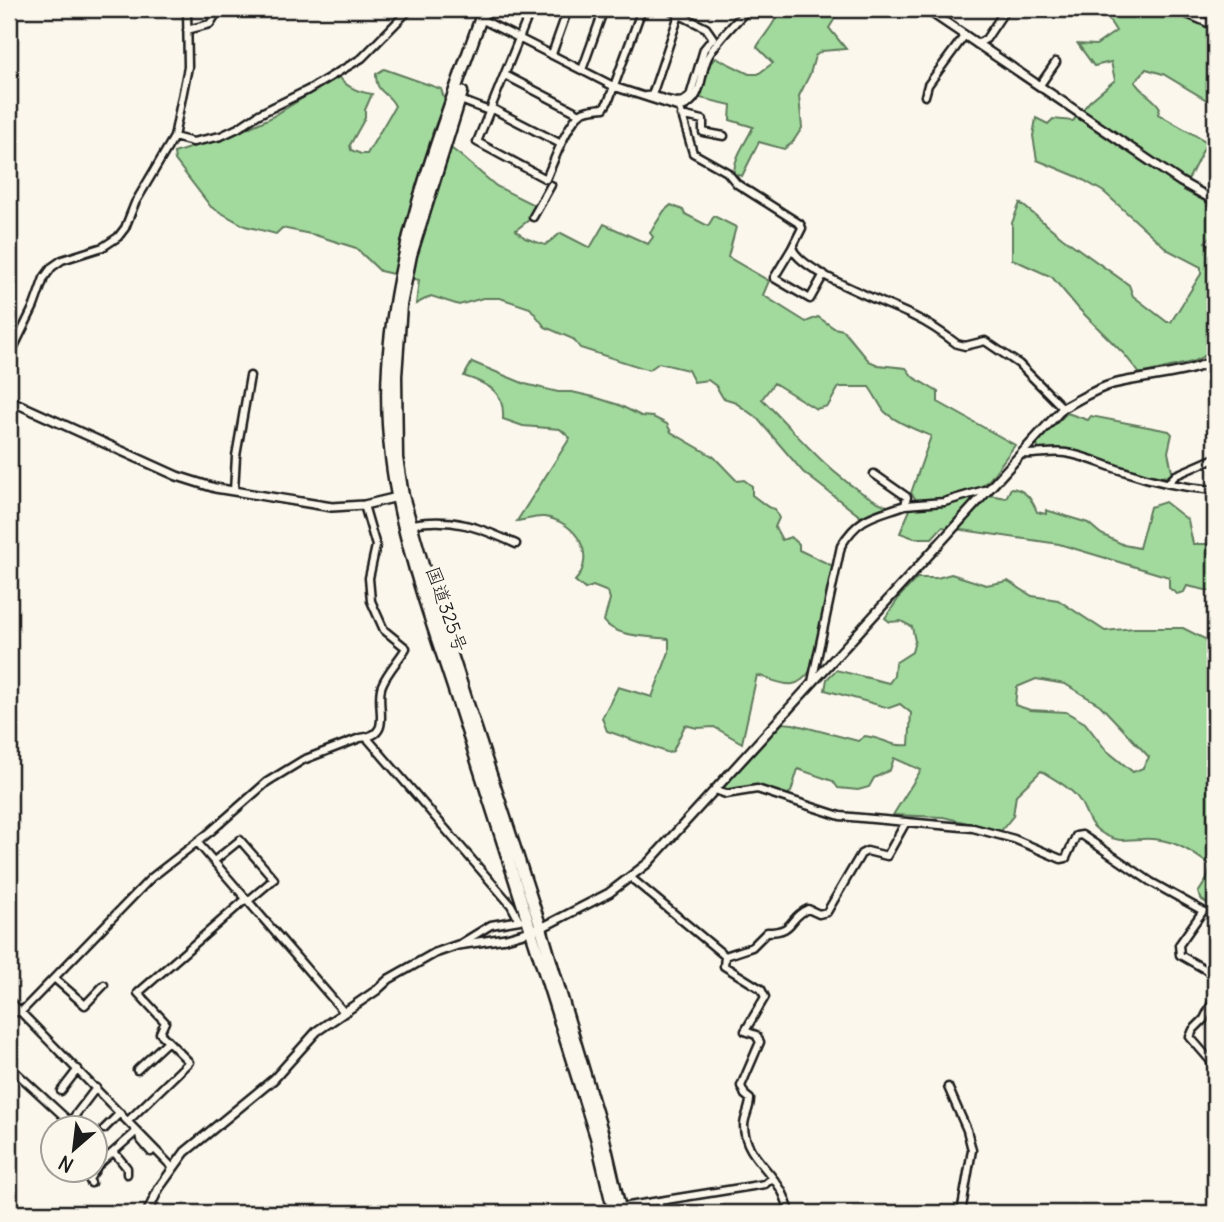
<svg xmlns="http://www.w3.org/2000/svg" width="1224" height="1222" font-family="Delius,'Klee One',sans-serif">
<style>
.green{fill:#a2d99d;stroke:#5f7a5c;stroke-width:2;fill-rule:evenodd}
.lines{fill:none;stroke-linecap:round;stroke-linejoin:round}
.minor-casing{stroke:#1c1c1c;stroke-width:11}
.tertiary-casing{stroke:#1c1c1c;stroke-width:12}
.trunk-casing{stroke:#1c1c1c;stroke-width:15}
.minor{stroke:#fbf7ec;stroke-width:6}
.tertiary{stroke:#fbf7ec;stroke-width:7}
.trunk{stroke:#fbf7ec;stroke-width:10}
.labels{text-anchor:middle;stroke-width:7;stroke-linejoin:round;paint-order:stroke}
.street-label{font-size:19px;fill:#1c1c1c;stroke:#fbf7ec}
</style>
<rect width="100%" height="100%" fill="#fbf7ec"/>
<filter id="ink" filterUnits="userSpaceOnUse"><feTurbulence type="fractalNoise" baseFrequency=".0143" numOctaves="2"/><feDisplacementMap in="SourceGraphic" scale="14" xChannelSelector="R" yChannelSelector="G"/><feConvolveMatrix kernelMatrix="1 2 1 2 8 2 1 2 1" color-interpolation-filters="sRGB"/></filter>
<g filter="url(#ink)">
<path class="green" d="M 780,9 L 841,9 L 829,28 L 846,49 L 822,51 L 815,56 L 810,74 L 799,96 L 802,128 L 792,143 L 784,149 L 759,142 L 742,176 L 734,174 C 734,156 746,143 753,127 L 730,120 L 731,105 L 700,98 L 697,92 C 702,79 704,64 717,58 L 749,74 L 758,74 L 773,63 L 757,47 C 766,32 774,26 780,9 Z
M 1102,9 L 1170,9 L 1215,31 L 1215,105 L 1163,74 L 1146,69 L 1135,82 C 1141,93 1154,97 1160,108 L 1158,114 L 1207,142 L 1183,190 L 1215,206 L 1215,233 L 1205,242 L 1215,248 L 1215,351 L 1192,362 L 1140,374 L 1124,354 L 1079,309 L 1052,277 L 1012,259 L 1012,223 L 1020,203 L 1063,238 L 1129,285 L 1133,296 L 1167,322 L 1171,322 L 1201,274 L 1201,267 L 1168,250 L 1104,192 L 1078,177 L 1037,160 L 1033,136 L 1036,118 L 1048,124 L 1053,119 L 1073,121 L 1090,101 L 1115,80 L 1111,62 L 1094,66 L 1078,44 L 1096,45 L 1116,31 Z
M 384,69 L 441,89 L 445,101 L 432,134 L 460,155 L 496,186 L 536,206 L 530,219 L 516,230 L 525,238 L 545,245 L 561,233 L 590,248 L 604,224 L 648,244 L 653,237 L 650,233 L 664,211 L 671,205 L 683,210 L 685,214 L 708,226 L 714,216 L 736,227 L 728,257 L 769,281 L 763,295 L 806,322 L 818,317 L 834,328 L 843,330 L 869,361 L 878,365 L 906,368 L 913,377 L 938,392 L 938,402 L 1015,445 L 990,479 L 981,487 L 989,495 L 1006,498 L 1011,488 C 1025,489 1033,501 1037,512 L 1046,514 L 1046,510 L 1088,523 L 1101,534 L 1124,545 L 1139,548 L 1150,507 L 1165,502 L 1188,520 L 1193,544 L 1215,544 L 1215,592 L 1187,586 L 1184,592 L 1177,594 L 1169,588 L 1169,577 L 1059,544 L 942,527 L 932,538 L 914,538 L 900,533 L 915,498 L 911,493 L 931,436 C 918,431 894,421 884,411 C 880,406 875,395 869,387 L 839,387 L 828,406 L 816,409 L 774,383 L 762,399 C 801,438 838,486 889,507 L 861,517 L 803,472 L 757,418 L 733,401 L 723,398 L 716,386 L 708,380 L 694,382 L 688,370 L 659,363 L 649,370 L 580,348 L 573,339 L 545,327 L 530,308 L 500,298 L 483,298 L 459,305 L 431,296 L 416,304 L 419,280 L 380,271 L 356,248 L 315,235 L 282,228 L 276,234 L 245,226 L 211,207 L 175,160 L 174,153 L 239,132 L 270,118 L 339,76 C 346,88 359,92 372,94 L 365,110 L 365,118 L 350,145 L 351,150 L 361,154 L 367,154 L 395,106 C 388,91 376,95 376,74 Z
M 472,362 L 525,384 L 558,392 L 572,392 L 594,397 L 619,405 L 641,416 L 653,417 L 667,424 L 671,432 L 714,457 L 737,481 L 744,480 L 752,486 L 752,495 L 768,507 L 775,509 L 779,518 L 775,527 L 782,540 L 791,537 L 799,544 L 799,550 L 833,566 L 812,668 C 796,694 782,683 757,675 L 742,743 L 714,727 L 697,728 L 685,725 L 673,751 L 669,753 L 607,731 L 602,718 L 618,687 L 652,697 L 669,652 L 669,639 C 650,636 616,638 604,621 L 610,599 L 608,592 L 593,586 L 585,589 L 575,581 C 598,555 575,521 544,517 C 536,516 526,520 517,521 L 570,438 L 560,429 L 523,426 L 503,419 C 505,391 488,384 464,376 Z
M 1067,413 L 1088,420 L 1091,416 L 1169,431 L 1172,434 L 1168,452 L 1173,476 C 1147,480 1109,460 1083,454 C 1069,452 1053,452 1038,451 L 1037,442 Z
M 951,574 L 986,585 L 1008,581 L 1032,596 L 1058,600 L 1105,631 L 1134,628 L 1183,628 L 1215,644 L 1215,908 L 1202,900 L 1198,893 L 1207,879 L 1211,866 C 1190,850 1170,837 1142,839 C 1127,839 1119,843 1105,835 C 1084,823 1089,812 1077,797 C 1069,786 1052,778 1041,771 L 1016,795 L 1013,816 L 1001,831 L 943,817 L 893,815 L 921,770 L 894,758 L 890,770 L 874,778 L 869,787 L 858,790 L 838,788 L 833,781 L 798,769 L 791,792 L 786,795 L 758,785 L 729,790 L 723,787 L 782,723 L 793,724 L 858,741 L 865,736 C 884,738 890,747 909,745 L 911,713 L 900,704 L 889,708 L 825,690 L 827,679 L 836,670 L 889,683 L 894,676 L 895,663 L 912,652 L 915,641 L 912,627 L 901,621 L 890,622 L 885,618 L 901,595 L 917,578 L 937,578 ZM 1036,679 L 1065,684 L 1100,705 L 1149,757 L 1143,768 L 1133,772 L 1106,750 L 1085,723 L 1066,712 L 1030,710 L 1015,705 L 1017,687 Z"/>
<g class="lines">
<g class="minor-casing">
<path id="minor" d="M 531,9 L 477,142 L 546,179 C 553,163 568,122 581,113 C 587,109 597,109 604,108 L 609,100 L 642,9
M 1045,9 L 1049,12
M 1175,9 L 1215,26
M 481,19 L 615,87 L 680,108 C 704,100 699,76 708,57 C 716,41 736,22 748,9
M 187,30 L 210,24 L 219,9
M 977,44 L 986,39 L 1006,9
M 552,54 L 568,9
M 582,70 L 604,9
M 505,75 L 580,114
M 1040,85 L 1056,62
M 652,95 L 681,9
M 646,96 C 661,94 678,110 690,96 L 704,49 L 713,38 L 706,28 L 668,9
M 925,96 L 928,85 L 965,35
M 458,99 L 489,111
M 491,108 L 561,144
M 680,108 L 693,153 L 727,172 L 737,184 L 800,224 L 802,228 L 792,248 C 803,274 888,303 915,317 C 930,324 944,334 957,344 L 965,346 L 985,341 L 1019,364 L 1063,408
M 681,115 L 703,120 L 703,132 L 724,136
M 174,137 L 193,142 L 221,136 L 238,128 L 259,114 L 308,90 L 362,58 L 410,9
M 533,217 L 551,185
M 792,248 L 774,278 L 810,299 L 824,274
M 9,357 L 34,306 L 44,278 L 52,267 L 62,260 L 103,247 L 118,237 L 125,228 L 135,203 L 174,137 L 188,67 L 187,9
M 1206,365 L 1215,378
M 1022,454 C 1035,455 1054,451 1066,453 C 1086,456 1104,465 1123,471 C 1152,481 1185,488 1215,490
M 1169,482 L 1176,475 L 1215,458
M 234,491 L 236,456 L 250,376
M 905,505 L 944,502 L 988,489
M 412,524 C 453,517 479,527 516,544
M 812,682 L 841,546 C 859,516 874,516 905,505 L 907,497 L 874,474
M 367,738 L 511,905 L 519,920
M 715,790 L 726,794 L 757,789 L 840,816 L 973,828 L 1014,839 L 1061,859 L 1066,858 L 1076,836 L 1082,835 L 1151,882 L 1203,911 L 1179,945 L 1180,955 L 1215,975
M 197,842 L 343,1011
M 214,861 L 240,840 L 274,879 L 248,901
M 630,877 L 725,956
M 460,944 L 491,925 L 520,920
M 725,956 L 724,966 L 761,989 L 765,997 L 745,1031 L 756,1035 L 760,1042 L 741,1086 L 745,1095 L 750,1099 C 750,1109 744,1117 744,1126 C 744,1152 768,1168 780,1188 C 785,1195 787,1205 791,1213
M 725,956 L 752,947 L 767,932 C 796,932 787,918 808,909 L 819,914 L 827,912 L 861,854 L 867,851 L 887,856 L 906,822
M 54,978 L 85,1005 L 104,985
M 1215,997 L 1204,1019 L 1193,1030 L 1190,1037 L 1215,1066
M 9,1000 L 172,1167
M 9,1012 L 21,1012 L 151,878 L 210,832 L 267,782 L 303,760 L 360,738 C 395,736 374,705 382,685 C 387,672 399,660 406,648 L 384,630 L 371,601 L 369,578 L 376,546 L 364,505
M 9,1066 L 70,1122 L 96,1088
M 137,1070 L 168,1041
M 948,1087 L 967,1130 L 972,1150 L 961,1213
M 61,1091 L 78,1069
M 128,1121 L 189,1062 L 160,1033 L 165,1022 L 138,993 L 246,899
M 104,1129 L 120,1113
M 139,1134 L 140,1139 L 151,1152
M 114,1152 L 127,1168 L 127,1174
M 94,1169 L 137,1131
M 91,1183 L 89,1179 L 96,1169
M 585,1213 L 765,1184 L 772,1178"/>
</g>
<g class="tertiary-casing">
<path id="tertiary" d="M 926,9 L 1181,182 L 1215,201
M 9,400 L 177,476 L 215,488 L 332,507 L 364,505 L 402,496
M 147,1213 L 159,1188 L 185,1152 L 274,1079 L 317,1031 L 377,990 L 389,979 L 435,953 L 458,945 L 506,938 L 541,928 L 609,893 L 648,863 L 1063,408 C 1080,399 1095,389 1113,384 C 1148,375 1182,376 1215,360"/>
</g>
<g class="trunk-casing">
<path id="trunk" d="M 484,9 C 443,125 395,242 388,366 C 380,495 426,601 464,721 C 508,860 553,998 596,1137 L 614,1213
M 462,92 L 411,255 L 401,305 L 396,376 L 397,458 L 403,496 L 424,569 L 541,928 L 603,1135 L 621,1213"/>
</g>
<use href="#minor" class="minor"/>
<use href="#tertiary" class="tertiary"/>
<use href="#trunk" class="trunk"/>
</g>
</g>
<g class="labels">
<g class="street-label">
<text transform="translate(447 609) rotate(71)" y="7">国道325号</text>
</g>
</g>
<rect width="1224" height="1222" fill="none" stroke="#fbf7ec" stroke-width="35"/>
<rect x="18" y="18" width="1189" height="1187" fill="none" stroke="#1c1c1c" stroke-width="2.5" filter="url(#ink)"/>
<g transform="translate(74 1149) rotate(208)"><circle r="33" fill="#fbf7ec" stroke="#a29f99" stroke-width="2"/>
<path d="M0-5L12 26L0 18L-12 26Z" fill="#1c1c1c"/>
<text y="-10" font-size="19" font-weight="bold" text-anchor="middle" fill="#1c1c1c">N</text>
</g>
</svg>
